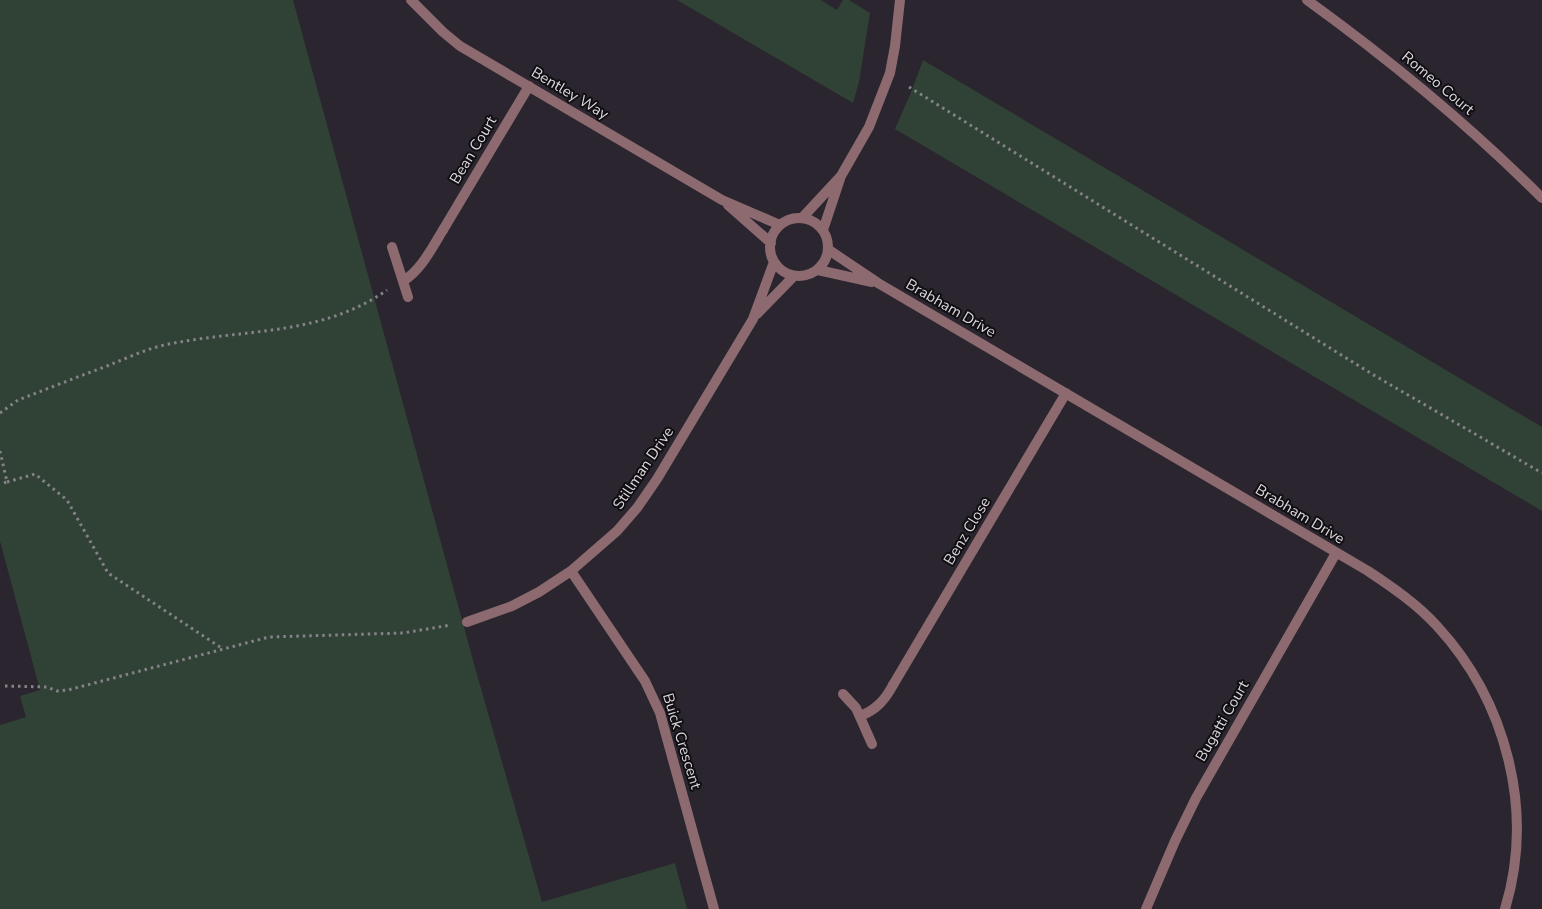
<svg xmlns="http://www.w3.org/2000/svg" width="1542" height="909" font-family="'Nunito Sans',sans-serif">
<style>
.green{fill:#304235}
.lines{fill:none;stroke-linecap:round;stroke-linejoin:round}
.path{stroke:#86828a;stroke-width:3;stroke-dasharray:2.5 4;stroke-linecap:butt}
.service{stroke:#8d6a6f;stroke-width:10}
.minor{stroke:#8d6a6f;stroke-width:10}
.labels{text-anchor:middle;stroke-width:4;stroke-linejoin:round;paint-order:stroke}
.street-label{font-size:15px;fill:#dad6dd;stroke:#120f13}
</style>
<rect width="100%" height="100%" fill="#2a252e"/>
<path class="green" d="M 0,0 L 293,0 L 476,671 L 542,902 L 675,863 L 687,909 L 0,909 L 0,725 L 26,717 L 20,696 L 40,690 L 0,541 Z
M 677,0 L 821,0 L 837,10 L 843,0 L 849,0 L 870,13 L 859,82 L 853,103 Z
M 923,60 L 1542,427 L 1542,511 L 895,129 L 912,90 Z"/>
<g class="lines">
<path class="path" d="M 909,87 L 1372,374 L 1542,473
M 0,413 L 18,400 C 47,389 77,377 107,366 C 124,359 142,351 160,346 C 238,328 319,338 387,290
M 0,451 L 7,482 L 0,484
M 7,482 L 35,474 L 67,500 L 108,573 L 223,649
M 5,686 L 47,687 L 57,691 L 68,690 L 269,637 L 403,633 L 451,625"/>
<path class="service" d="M 392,247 L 408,297
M 403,281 C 421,270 432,248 443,230
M 843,694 L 856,708 L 872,744
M 860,716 C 876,710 885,700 893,685"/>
<path class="minor" d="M 411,0 L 443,32 L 460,46 L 722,200 L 780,225
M 1307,0 C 1390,60 1470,126 1542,198
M 728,205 L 771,243
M770 247a29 29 0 1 1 58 0a29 29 0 1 1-58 0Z
M 802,218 L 841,176 L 869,127 L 890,73 L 895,46 L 900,0
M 443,230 L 529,86
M 823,230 L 840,179
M 829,250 L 878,283 L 1368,571 C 1392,587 1417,604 1437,626 C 1506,701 1535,810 1505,909
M 818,270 L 872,282
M 757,314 L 794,276
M 571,571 L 645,681 L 660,713 L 714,909
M 467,622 L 512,606 L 539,592 L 571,571 L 617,531 L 637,508 L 657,479 L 753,319 L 774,262
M 893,685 L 1066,393
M 1146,909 L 1175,841 L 1196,798 L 1336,553"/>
</g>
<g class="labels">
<g class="street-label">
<text transform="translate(1438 83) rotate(40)" y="5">Romeo Court</text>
<text transform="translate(570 93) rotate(31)" y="5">Bentley Way</text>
<text transform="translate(473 150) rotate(-59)" y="5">Bean Court</text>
<text transform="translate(951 308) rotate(30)" y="5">Brabham Drive</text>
<text transform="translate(643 468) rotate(-56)" y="5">Stillman Drive</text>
<text transform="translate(1300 514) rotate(31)" y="5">Brabham Drive</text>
<text transform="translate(967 531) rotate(-59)" y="5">Benz Close</text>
<text transform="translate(1222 721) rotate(-60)" y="5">Bugatti Court</text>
<text transform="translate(682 741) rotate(73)" y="5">Buick Crescent</text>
</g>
</g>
</svg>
